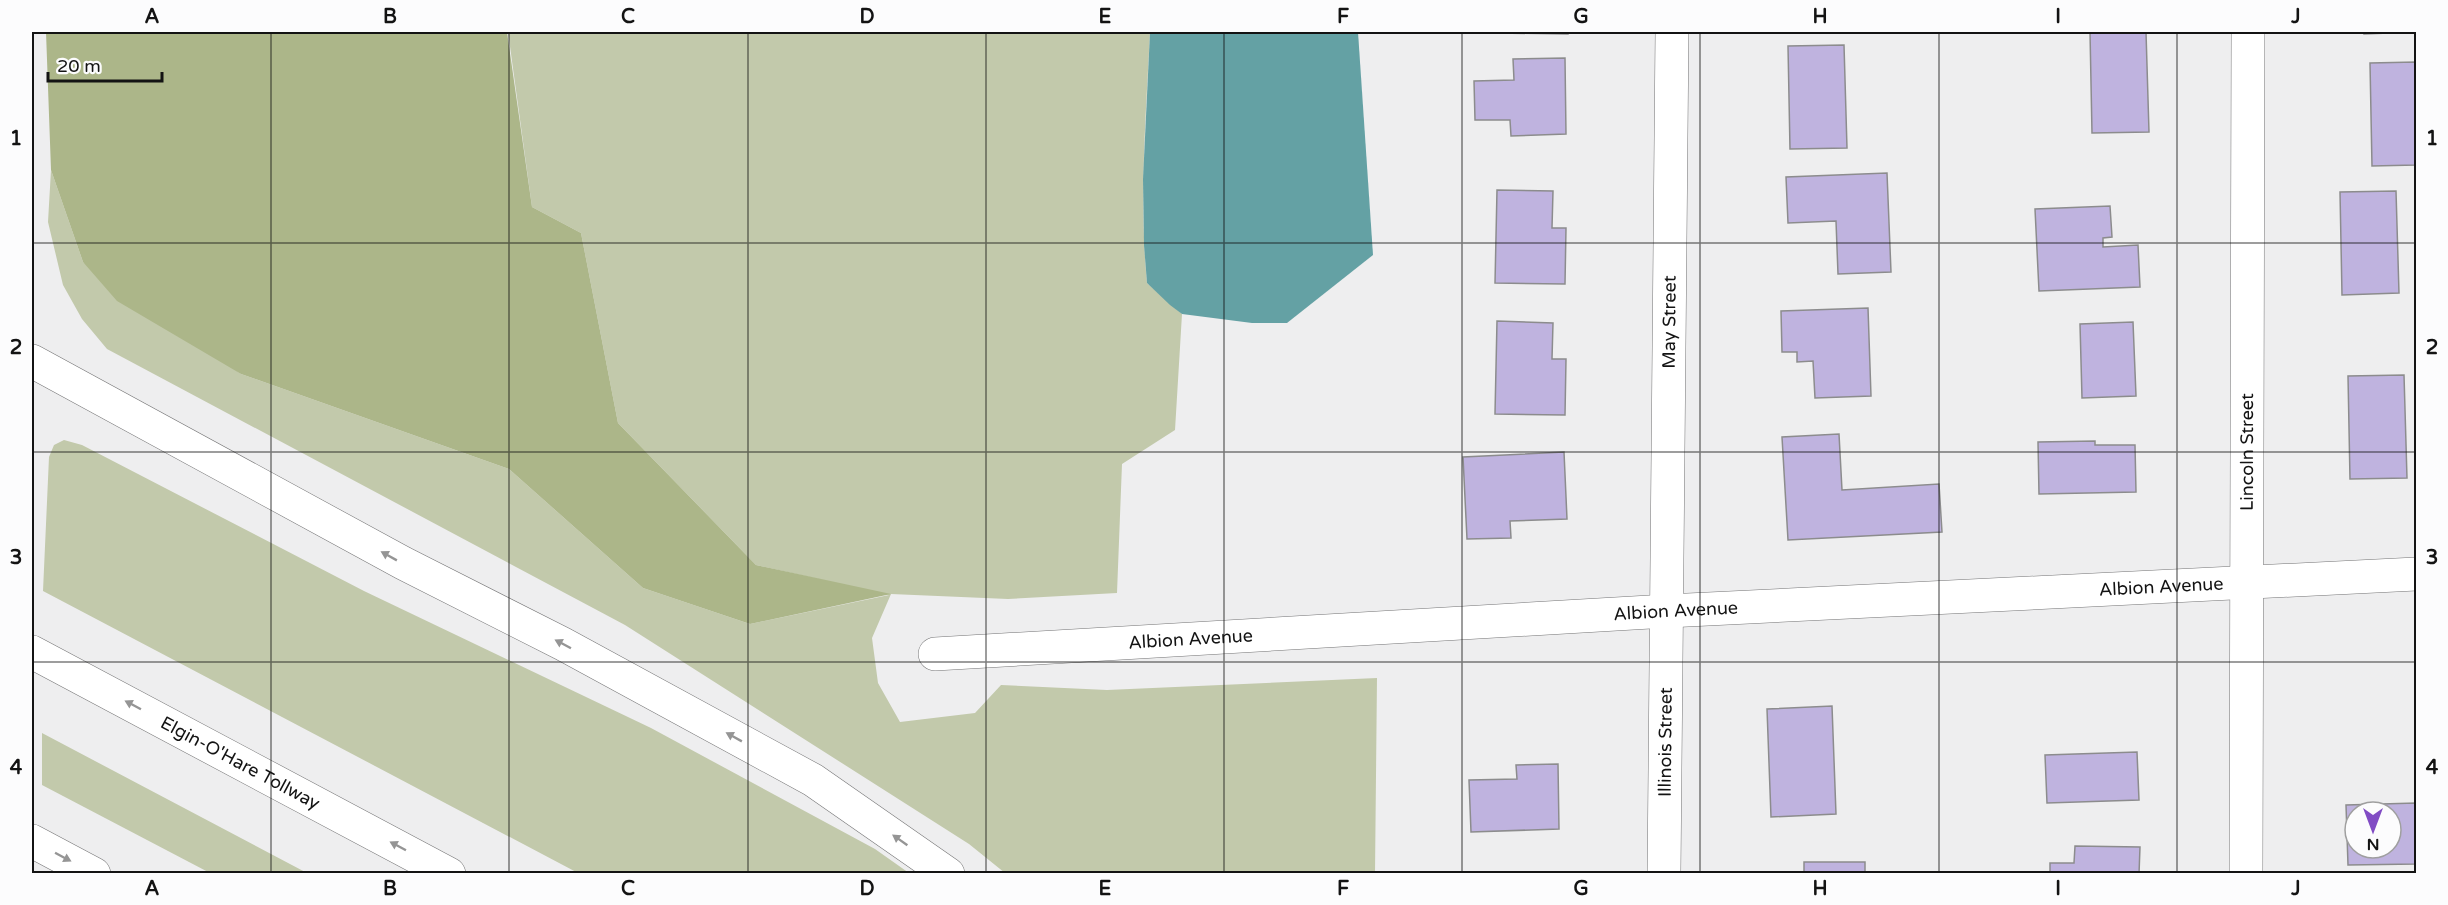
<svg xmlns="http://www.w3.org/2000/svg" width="2448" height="905" font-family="'Varela Round',sans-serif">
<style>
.green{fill:#c2c9ab}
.forest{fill:#acb689}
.water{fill:#64a1a4}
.building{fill:#bfb3df;stroke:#8c8c8d;stroke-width:1.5;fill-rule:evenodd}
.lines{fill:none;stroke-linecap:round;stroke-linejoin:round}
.street-casing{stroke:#747475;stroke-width:34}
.highway-casing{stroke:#747475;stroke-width:34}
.street{stroke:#fff;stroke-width:33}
.highway{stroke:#fff;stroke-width:33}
.oneway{fill:#959595}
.grid{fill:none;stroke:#131313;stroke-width:1.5;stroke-opacity:0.55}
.labels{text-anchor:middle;stroke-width:4.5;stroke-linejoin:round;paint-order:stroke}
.street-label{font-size:18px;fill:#131313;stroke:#fcfcfd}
.neatline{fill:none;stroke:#131313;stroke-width:2}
.grid-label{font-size:20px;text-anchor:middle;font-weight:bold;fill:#131313}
</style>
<rect width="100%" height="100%" fill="#eeeeef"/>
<path class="green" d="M 508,32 L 1150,32 C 1146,115 1139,199 1147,283 L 1182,314 L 1175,430 L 1122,464 L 1117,593 L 1008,599 L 891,594 L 872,638 L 878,683 L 900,722 L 975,713 L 1001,685 L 1107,690 L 1377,678 L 1375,873 L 1005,873 L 969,844 L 625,625 L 107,349 L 82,319 L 63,285 L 48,222 L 51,170 L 83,262 L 241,374 L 509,469 L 643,588 L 750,624 L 889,595 L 756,565 L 618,423 L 581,233 L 532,207 Z
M 64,440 L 82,445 L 364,591 L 651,728 L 875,849 L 909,873 L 578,873 L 43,591 L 49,457 L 54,445 Z
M 42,733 L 307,873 L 210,873 L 42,785 Z"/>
<path class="forest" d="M 46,32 L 507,32 L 532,207 L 581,233 L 618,423 L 756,565 L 891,594 L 750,624 L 643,588 L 509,469 L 241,374 L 117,301 L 83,262 L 51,170 Z"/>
<path class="water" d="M 1150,32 L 1358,32 L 1373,255 L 1287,323 L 1252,323 L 1182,314 L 1170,305 L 1147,283 L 1144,245 L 1143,179 Z"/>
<path class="building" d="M 1498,32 L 1568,32 L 1568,34 L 1498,33 Z
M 2090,32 L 2146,32 L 2149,132 L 2092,133 Z
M 2364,32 L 2416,32 L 2364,34 Z
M 1844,45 L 1847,148 L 1790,149 L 1788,46 Z
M 1565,58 L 1566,134 L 1511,136 L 1510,120 L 1475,120 L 1474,81 L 1514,80 L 1513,59 Z
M 2416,62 L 2416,165 L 2372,166 L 2370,63 Z
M 1887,173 L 1891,272 L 1838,274 L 1836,221 L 1788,223 L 1786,177 Z
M 1497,190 L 1553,191 L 1552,228 L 1566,228 L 1565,284 L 1495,283 Z
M 2396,191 L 2399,293 L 2342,295 L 2340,192 Z
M 2110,206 L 2112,237 L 2103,238 L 2103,247 L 2138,245 L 2140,287 L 2039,291 L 2035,209 Z
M 1868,308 L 1871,396 L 1815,398 L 1813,361 L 1797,362 L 1797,352 L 1782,352 L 1781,311 Z
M 1497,321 L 1553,323 L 1552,359 L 1566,359 L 1565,415 L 1495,414 Z
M 2133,322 L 2136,396 L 2082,398 L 2080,324 Z
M 2404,375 L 2407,478 L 2350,479 L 2348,376 Z
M 1839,434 L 1842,490 L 1939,484 L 1942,532 L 1788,540 L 1782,437 Z
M 2095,441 L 2095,445 L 2135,445 L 2136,492 L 2039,494 L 2038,442 Z
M 1564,452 L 1567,519 L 1510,521 L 1511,538 L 1467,539 L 1463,457 Z
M 1832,706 L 1836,814 L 1771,817 L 1767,709 Z
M 2137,752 L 2139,800 L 2047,803 L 2045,755 Z
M 1558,764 L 1559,829 L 1471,832 L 1469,780 L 1517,779 L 1516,765 Z
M 2416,803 L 2416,864 L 2348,865 L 2346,805 ZM 2355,812 L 2391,812 L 2391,848 L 2355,848 Z
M 2075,846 L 2140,847 L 2139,874 L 2050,874 L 2050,863 L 2074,863 Z
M 1804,862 L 1865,862 L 1865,874 L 1804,874 Z"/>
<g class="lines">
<g class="street-casing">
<g id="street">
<path id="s1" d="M 935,654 L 1667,611 L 2416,574"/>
<path id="s2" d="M 1664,874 L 1672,32"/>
<path id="s3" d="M 2246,874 L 2248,32"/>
</g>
</g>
<g class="highway-casing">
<g id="highway">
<path d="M 32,361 L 403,563 L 563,644 L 813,780 L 948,874"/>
<path id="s4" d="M 32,652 L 449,874"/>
<path d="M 32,841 L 94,874"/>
</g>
</g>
<use href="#street" class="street"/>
<use href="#highway" class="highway"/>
</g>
<defs><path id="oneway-solid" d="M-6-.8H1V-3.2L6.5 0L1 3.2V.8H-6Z" transform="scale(1.5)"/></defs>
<g class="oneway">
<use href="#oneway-solid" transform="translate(389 556) rotate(-151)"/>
<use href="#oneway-solid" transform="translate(563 644) rotate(-152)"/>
<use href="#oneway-solid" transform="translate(133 705) rotate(-152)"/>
<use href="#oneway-solid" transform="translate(734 737) rotate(-151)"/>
<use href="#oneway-solid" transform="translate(900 840) rotate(-145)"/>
<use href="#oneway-solid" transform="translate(398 846) rotate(-152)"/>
<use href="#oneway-solid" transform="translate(63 857) rotate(28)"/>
</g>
<path class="grid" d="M 271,32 L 271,874M 509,32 L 509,874M 748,32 L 748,874M 986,32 L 986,874M 1224,32 L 1224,874M 1462,32 L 1462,874M 1700,32 L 1700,874M 1939,32 L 1939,874M 2177,32 L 2177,874M 32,243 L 2416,243M 32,452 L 2416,452M 32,662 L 2416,662"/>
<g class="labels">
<g class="street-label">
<text dy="6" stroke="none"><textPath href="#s2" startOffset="552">May Street</textPath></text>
<text dy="6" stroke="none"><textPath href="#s3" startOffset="422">Lincoln Street</textPath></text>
<text dy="6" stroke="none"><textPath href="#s1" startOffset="1228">Albion Avenue</textPath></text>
<text dy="6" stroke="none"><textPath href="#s1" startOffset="742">Albion Avenue</textPath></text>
<text dy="6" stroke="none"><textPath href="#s1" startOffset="256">Albion Avenue</textPath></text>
<text dy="6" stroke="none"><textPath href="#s2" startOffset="132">Illinois Street</textPath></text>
<text dy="6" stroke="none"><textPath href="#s4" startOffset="236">Elgin-O'Hare Tollway</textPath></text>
</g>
</g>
<rect width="2448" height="905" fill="none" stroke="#fcfcfd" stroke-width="66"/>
<g transform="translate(2373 830) rotate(180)"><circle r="28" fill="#fcfcfd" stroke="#9f9f9f" stroke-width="1.5"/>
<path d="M0-4.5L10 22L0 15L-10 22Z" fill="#814cc4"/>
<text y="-9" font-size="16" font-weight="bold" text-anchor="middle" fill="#131313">N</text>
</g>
<path d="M48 72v9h114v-9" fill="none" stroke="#131313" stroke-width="3"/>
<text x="57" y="72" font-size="18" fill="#131313" stroke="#fcfcfd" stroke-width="4.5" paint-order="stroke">20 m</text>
<rect x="33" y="33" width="2382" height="839" class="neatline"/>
<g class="grid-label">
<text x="152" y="23">A</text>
<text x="390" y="23">B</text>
<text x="628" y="23">C</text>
<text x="867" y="23">D</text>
<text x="1105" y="23">E</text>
<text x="1343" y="23">F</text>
<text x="1581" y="23">G</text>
<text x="1820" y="23">H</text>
<text x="2058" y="23">I</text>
<text x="2296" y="23">J</text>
<text x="16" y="145">1</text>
<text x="2432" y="145">1</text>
<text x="16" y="354">2</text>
<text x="2432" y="354">2</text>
<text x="16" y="564">3</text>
<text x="2432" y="564">3</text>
<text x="16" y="774">4</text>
<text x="2432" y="774">4</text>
<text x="152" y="895">A</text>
<text x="390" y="895">B</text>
<text x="628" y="895">C</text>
<text x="867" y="895">D</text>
<text x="1105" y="895">E</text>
<text x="1343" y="895">F</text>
<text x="1581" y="895">G</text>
<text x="1820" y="895">H</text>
<text x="2058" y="895">I</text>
<text x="2296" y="895">J</text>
</g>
</svg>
